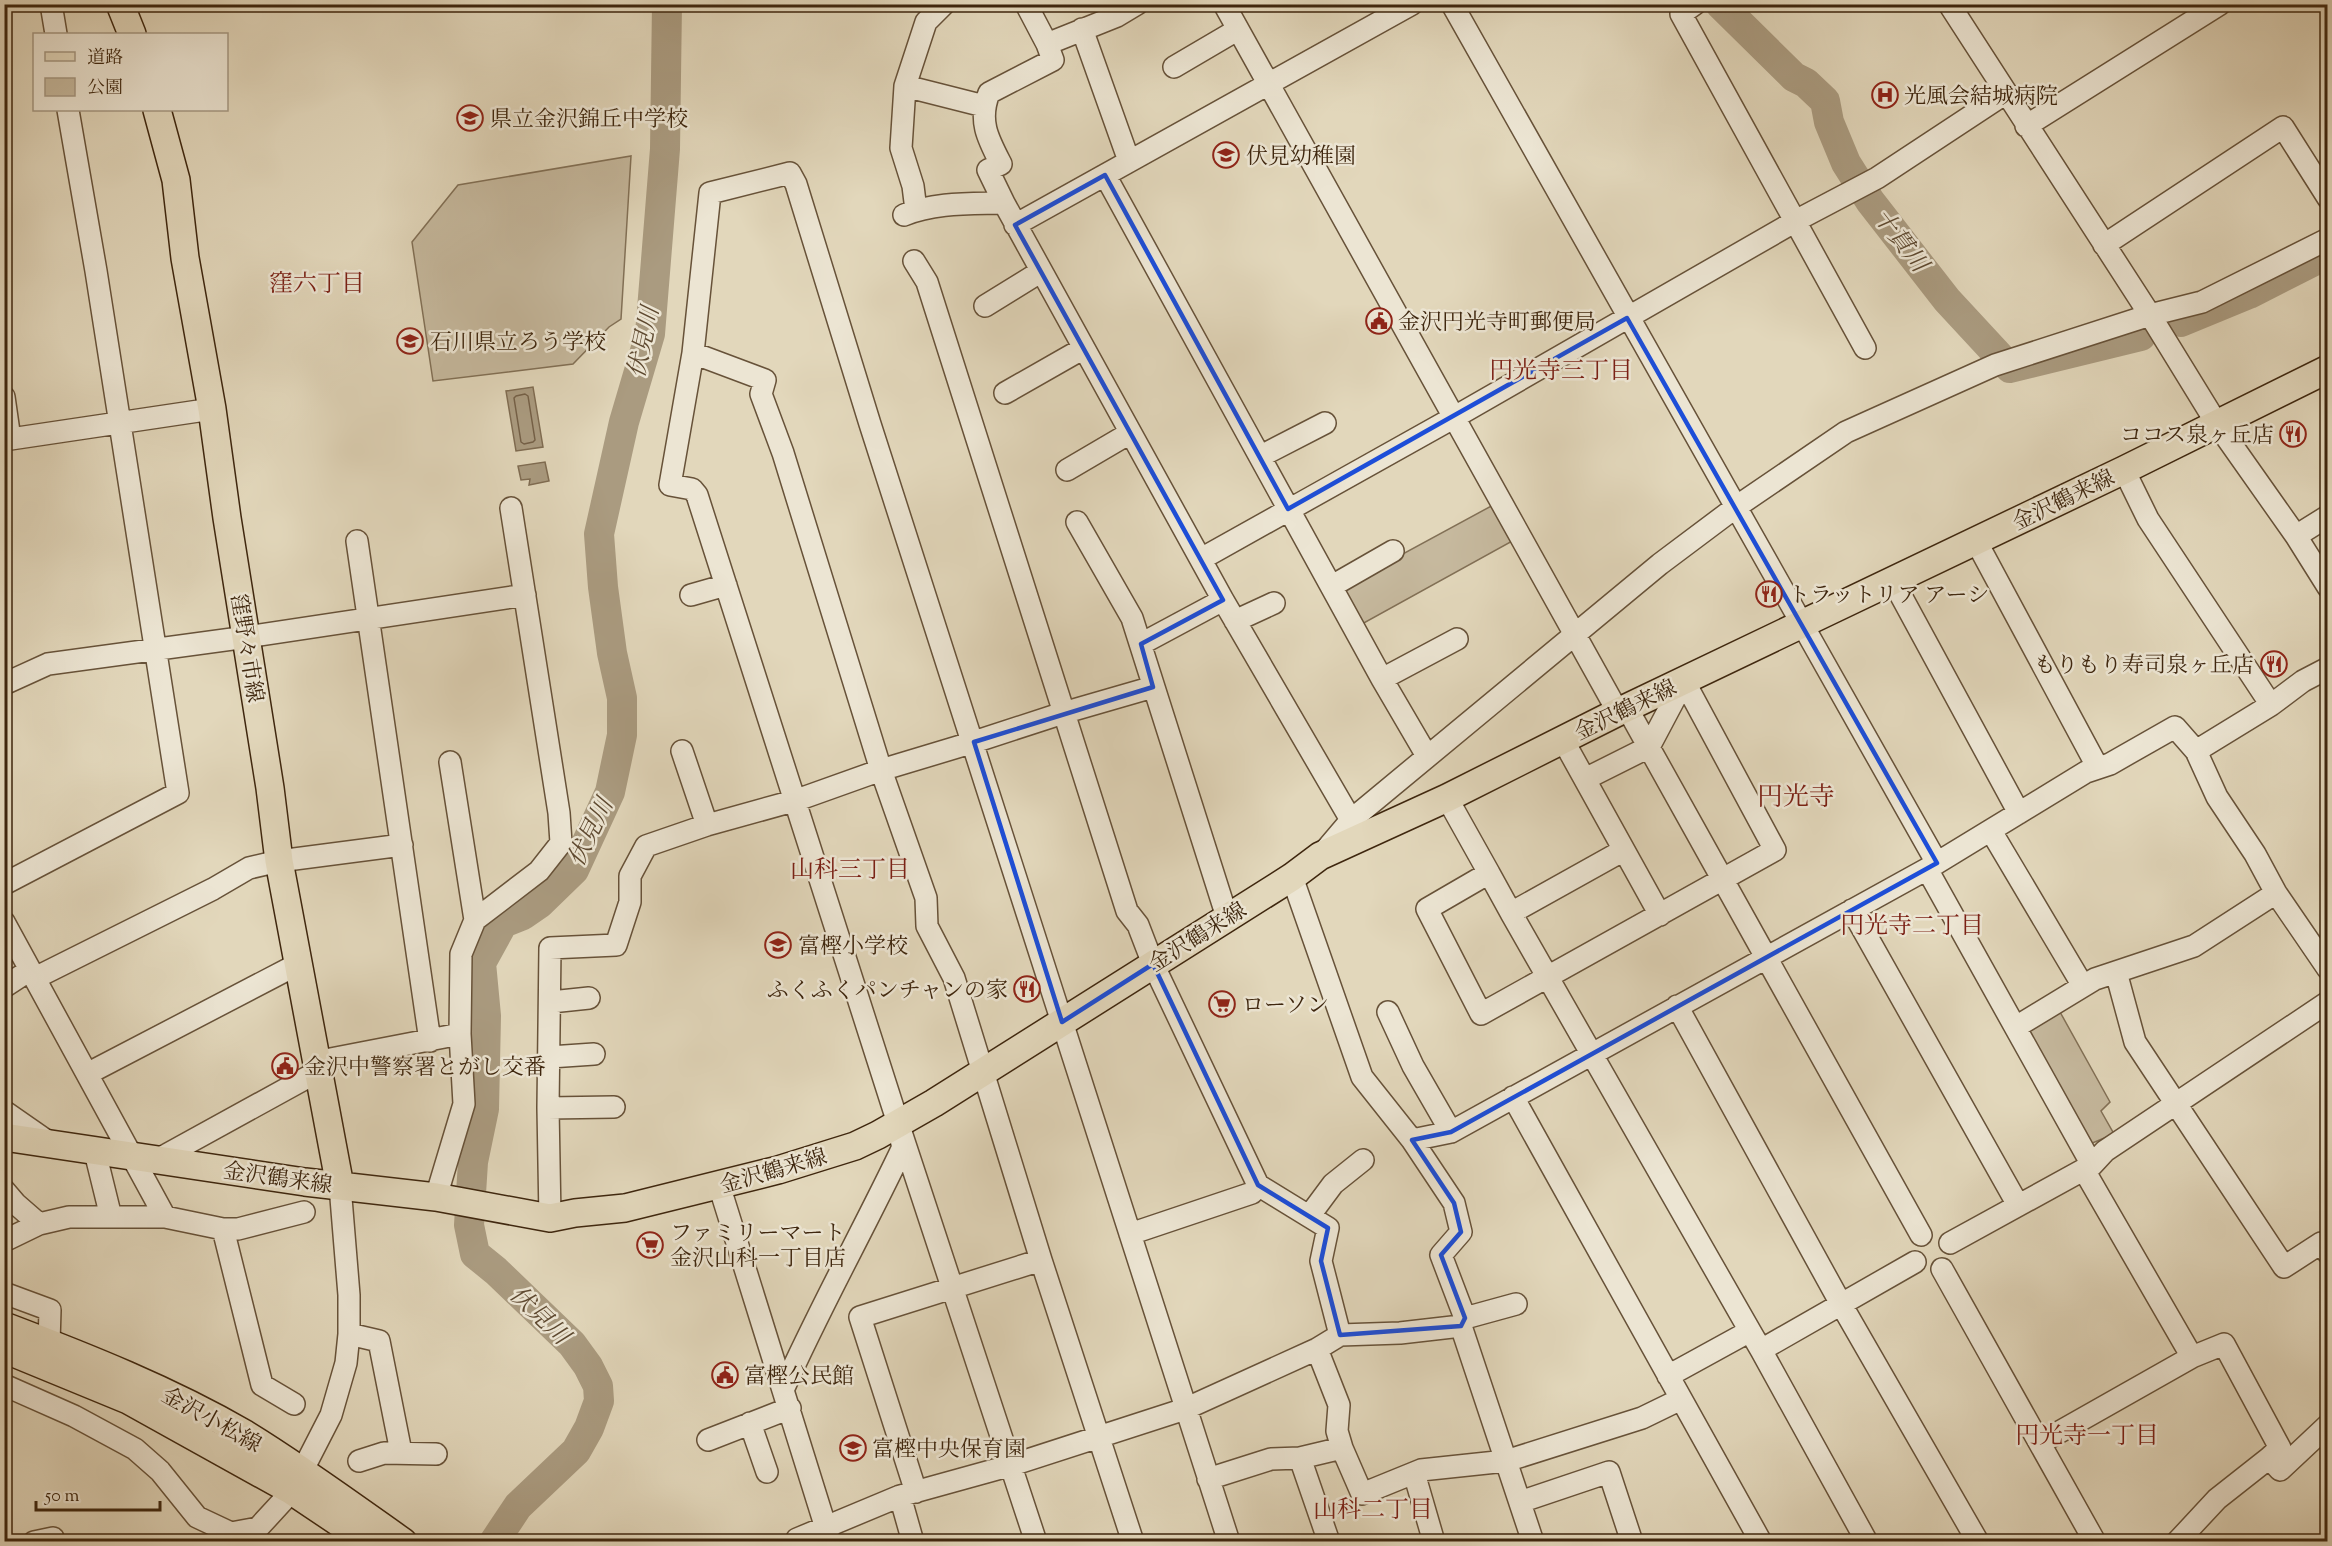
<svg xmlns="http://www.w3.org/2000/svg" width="2332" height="1546" font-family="'Sorts Mill Goudy','Noto Serif JP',serif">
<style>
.green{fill:#c6b99e;stroke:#827056;stroke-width:1.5}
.water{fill:#aa9b80;stroke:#7f6c52;stroke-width:1.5}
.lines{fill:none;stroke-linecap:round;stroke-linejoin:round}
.shore{stroke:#746047;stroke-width:1.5}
.river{stroke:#aa9b80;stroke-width:30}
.minor-casing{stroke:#675239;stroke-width:24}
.major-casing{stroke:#3e260e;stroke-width:30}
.minor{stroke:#ece5d3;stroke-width:21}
.major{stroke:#e2d7bb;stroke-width:27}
.marked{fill:none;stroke:#1d4ed8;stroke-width:4.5;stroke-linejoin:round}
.labels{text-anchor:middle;stroke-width:5;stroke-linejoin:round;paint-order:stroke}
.poi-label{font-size:22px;fill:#3e260e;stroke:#ece5d3;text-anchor:start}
.street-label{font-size:22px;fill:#3e260e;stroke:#ece5d3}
.water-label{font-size:24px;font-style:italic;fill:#5e4930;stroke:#ece5d3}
.neighbourhood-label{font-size:24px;fill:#7a1f14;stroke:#ece5d3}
.quarter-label{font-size:26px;fill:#7a1f14;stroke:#ece5d3}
</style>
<rect width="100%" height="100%" fill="#e2d7bb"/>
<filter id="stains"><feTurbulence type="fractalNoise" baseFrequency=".00333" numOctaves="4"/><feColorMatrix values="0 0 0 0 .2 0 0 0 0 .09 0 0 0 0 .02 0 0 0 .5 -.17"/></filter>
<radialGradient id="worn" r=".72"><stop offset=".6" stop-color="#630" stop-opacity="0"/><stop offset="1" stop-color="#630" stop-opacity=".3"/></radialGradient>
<path class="green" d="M 631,156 L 621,319 L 609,327 L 573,364 L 433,381 L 412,242 L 458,185 Z
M 1495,504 L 1516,539 L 1362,624 L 1340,588 Z
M 2060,1012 L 2110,1102 L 2101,1111 L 2114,1134 L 2090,1144 L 2028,1032 Z"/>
<path class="water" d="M 533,387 L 543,447 L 516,451 L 506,391 Z
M 545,462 L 549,481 L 529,485 L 530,479 L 521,480 L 518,466 Z"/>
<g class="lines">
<path class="shore" d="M 525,394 L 528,396 L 535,440 L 533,442 L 524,444 L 521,442 L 514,398 L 516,396 Z"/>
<path class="river" d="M 1720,4 L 1794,77 L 1806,83 L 1825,101 L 1829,122 L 1846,163 L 1870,201 L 1947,300 L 2010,368 L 2141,336
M 2181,322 L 2249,294 L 2328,254
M 494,1542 L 518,1506 L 576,1451 L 589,1428 L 599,1401 L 598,1386 L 588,1366 L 572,1344 L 496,1271 L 475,1254 L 469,1225 L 473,1162 L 484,1109 L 486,1016 L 481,963 L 503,923 L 523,915 L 539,904 L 574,870 L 610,792 L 622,735 L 622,698 L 612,653 L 603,587 L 599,534 L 624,422 L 650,334 L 665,149 L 667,4"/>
<g class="minor-casing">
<path id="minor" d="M 51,4 L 56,34
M 1026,4 L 1047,44
M 1224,4 L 1618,712
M 1452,4 L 1937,863
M 1695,4 L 1681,14 L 1865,348
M 1949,4 L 2150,315 L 2217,424 L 2296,536 L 2328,587
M 1082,29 L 1129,161
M 1174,67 L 1237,30
M 905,86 L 984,106
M 2026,126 L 2220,4
M 1105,175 L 1382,679 L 1427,756
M 1004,203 L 988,170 L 1001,164 C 988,139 978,121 989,93 L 1053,60 L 1047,44 L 1117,16 L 1137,4
M 916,210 L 913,186 L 901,148 L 905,86 L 926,22 L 944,4
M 904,215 C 935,202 971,204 1004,203 L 1223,600 L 1351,820
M 1015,225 L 1412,4
M 2104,245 L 2283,127 L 2328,198
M 985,306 L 1040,272
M 693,353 L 670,485 L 692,489 L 697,495 L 898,1123 L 1036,1542
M 1005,393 L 1084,348
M 4,397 L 10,439
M 4,440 L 212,409
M 1261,456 L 1325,423
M 1067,470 L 1130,433
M 2124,470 L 2148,519 L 2271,705 L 2196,751
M 1077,522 L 1132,618 L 1227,917
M 2296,536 L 2328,516
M 357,541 L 430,1041
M 1976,541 L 2098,768
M 1201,559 L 1453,418 L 1801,218 L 1877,178 L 2006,93
M 1893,581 L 2019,813
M 1332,586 L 1393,551
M 691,595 L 726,585
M 1235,621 L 1274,603
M 1141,644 L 1223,600
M 1382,679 L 1457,639
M 4,684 L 48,664 L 247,637 L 525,595
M 2271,705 L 2303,681 L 2328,668
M 1627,708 L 1921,1235
M 1563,740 L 1660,915
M 682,751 L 707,825
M 450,762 L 475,920
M 1585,779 L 1649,747 L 1684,681
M 1447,798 L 1489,873 L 1427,909 L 1481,1014 L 1775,850 L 1684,681
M 1991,831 L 2083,986
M 1323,853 L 1351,820 L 1660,564 L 1736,507 L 1846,432 L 1995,365 L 2150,315 L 2202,302 L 2328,239
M 1927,869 L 2092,1165
M 1489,873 L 1511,913 L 1624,850
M 1292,877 L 1362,1077 L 1412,1140 L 1454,1203 L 1461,1232 L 1441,1255 L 1465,1318 L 1461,1326 L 1533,1542
M 4,884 L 178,793 L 96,271 L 68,110
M 1852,910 L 2018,1205
M 1511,913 L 1750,1331
M 4,922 L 165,1217
M 2116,972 L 2135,1042 L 2284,1267 L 2321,1243 L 2328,1253
M 35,978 L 213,889 L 249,868 L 279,861 L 402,845
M 4,987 L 30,970
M 551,1002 L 589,998
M 1677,1006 L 1841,1304 L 1978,1542
M 1388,1012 L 1413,1066 L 1451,1132
M 2016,1027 L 2095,979 L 2194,946 L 2276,893
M 550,1057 L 594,1054
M 315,1062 L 460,1034
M 87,1074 L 298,964
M 1513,1097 L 1761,1542
M 548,1108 L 614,1107
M 4,1111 L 50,1143
M 1412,1140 L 1451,1132 L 1927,869 L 2086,772 L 2110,764 L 2175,727 L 2196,751 L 2217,797 L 2255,854 L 2276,893 L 2328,969
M 95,1152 L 111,1217
M 157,1160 L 317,1072
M 2084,1170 L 2192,1357 L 2224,1344 L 2280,1448 L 2269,1458
M 719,1185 L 830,1541
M 4,1190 L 16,1204 L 39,1224 L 69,1217 L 165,1217 L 223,1229 L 238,1229 L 304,1212
M 436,1197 L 464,1104 L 460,1034 L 461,954 L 475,920 L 539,871 L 561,843 L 559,813 L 511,508
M 1310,1215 L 1333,1184 L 1363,1160
M 550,1218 L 548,1108 L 550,948 L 616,945 L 630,902 L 630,876 L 646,846 L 707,825 L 797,800 L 881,770 L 974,742 L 1063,713 L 1153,687
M 223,1229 L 262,1385 L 294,1404
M 1130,1234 L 1252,1193 L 1258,1185
M 4,1241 L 39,1224
M 1950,1243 L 2092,1165 L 2105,1151 L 2328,1002
M 1942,1269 L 2095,1542
M 4,1293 L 50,1310 L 49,1343
M 1465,1318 L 1516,1304
M 349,1334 L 379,1341 L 401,1452
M 1340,1335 L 1400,1333 L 1461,1326
M 1317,1349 L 1339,1405 L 1337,1431 L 1342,1448 L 1362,1494 L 1421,1470 L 1506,1461 L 1642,1418 L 1681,1399
M 1761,1350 L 1867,1542
M 1668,1376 L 1750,1331 L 1761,1350 L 1915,1262
M 4,1385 L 74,1416 L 135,1449 L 160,1471 L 197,1517 L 231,1533
M 783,1390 C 820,1307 864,1229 903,1147 L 900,1136
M 750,1423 L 767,1472
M 708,1440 L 790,1408
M 2040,1443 L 2192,1357
M 1300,1458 L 1329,1542
M 359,1461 L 384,1453 L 436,1454
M 1414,1473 L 1434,1542
M 1208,1479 L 1271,1459 L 1300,1458 L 1342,1448
M 916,1492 L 860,1317 L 1041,1260
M 900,1496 L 913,1542
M 1520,1502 L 1609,1472 L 1632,1542
M 34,1542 L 53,1538 L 54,1542
M 221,1542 L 231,1533 L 258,1528 L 292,1491 L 331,1415 L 346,1363 L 349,1334 L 349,1295 L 340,1186
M 796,1542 L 797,1539 L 900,1496 L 1012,1465 L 1185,1409 L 1317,1349 L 1340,1335 L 1321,1261 L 1328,1228 L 1258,1185 L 1153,964 L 1138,925 L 1127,911 L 927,282 L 914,261
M 1133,1542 L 1041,1260 L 954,978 L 927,926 L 926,898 L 881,770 L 783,453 L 761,394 L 765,380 L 693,353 L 710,193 L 790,173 L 796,184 L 870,424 L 1229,1542
M 2177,1542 L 2217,1499 L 2269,1458 L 2280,1470 L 2328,1425"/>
</g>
<g class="major-casing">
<path id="major" d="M 120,4 L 132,34
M 157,110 L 176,180 L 185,258 L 212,409 L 227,518 L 270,788 L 279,861 L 340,1186
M 4,1137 L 305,1182 L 436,1197 L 550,1218 L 575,1213 L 625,1208 L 778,1170 L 855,1146 L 878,1135 L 934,1103 L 1292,877 L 1320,856 L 1447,798 L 1618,712 L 2124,470 L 2328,369
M 4,1326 C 86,1357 169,1390 245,1434 C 299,1467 351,1505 403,1542
M 4,1349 L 128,1400 L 292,1491 L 368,1542"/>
</g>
<use href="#minor" class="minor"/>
<use href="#major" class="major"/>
</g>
<path class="marked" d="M 1105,175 L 1288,509 L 1627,318 L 1937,863 L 1451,1132 L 1412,1140 L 1454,1203 L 1461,1232 L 1441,1255 L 1465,1318 L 1461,1326 L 1340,1335 L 1321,1261 L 1328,1228 L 1258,1185 L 1153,964 L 1062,1022 L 974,742 L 1153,687 L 1141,644 L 1223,600 L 1015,225 Z"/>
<defs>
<g id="hospital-ring" transform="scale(1.35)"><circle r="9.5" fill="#ece5d3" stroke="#8f2418" stroke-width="1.5"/><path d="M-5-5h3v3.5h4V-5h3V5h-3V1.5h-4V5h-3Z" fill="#8f2418"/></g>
<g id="school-ring" transform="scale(1.35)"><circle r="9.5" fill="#ece5d3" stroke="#8f2418" stroke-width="1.5"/><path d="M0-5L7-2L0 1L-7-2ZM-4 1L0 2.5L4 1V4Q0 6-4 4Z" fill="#8f2418"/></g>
<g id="civic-ring" transform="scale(1.35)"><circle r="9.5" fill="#ece5d3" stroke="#8f2418" stroke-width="1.5"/><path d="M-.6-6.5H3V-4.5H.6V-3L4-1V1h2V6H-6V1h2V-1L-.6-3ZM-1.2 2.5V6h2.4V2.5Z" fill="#8f2418"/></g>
<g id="restaurant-ring" transform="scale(1.35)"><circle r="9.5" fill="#ece5d3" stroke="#8f2418" stroke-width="1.5"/><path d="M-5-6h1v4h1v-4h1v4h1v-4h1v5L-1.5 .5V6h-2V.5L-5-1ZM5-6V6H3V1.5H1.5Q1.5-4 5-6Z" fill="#8f2418"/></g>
<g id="supermarket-ring" transform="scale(1.35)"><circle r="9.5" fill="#ece5d3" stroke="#8f2418" stroke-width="1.5"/><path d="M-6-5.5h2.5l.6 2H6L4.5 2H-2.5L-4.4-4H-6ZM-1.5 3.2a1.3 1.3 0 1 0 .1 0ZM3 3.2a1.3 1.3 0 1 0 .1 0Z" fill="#8f2418"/></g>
</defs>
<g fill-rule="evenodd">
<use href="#hospital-ring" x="1885" y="95"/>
<use href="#school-ring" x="470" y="118"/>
<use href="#school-ring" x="1226" y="155"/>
<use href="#civic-ring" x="1379" y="321"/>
<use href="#school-ring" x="410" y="341"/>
<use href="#restaurant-ring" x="2293" y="434"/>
<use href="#restaurant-ring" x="1769" y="594"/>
<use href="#restaurant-ring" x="2274" y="664"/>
<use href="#school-ring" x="778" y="945"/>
<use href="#restaurant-ring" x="1027" y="989"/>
<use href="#supermarket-ring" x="1222" y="1004"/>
<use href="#civic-ring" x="285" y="1066"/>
<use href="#supermarket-ring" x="650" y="1245"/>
<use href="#civic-ring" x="725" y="1375"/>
<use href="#school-ring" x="853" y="1448"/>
</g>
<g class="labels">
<g class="poi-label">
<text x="1904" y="103">光風会結城病院</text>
<text x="490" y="126">県立金沢錦丘中学校</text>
<text x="1246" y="163">伏見幼稚園</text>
<text x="1398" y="329">金沢円光寺町郵便局</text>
<text x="430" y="349">石川県立ろう学校</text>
<text x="2274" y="442" text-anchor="end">ココス泉ヶ丘店</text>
<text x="1788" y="602">トラットリア アーシ</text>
<text x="2254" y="672" text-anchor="end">もりもり寿司泉ヶ丘店</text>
<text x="798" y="953">富樫小学校</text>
<text x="1008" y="997" text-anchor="end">ふくふくパンチャンの家</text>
<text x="1242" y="1012">ローソン</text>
<text x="304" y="1074">金沢中警察署とがし交番</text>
<text x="670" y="1240">ファミリーマート<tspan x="670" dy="25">金沢山科一丁目店</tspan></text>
<text x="744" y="1383">富樫公民館</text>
<text x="872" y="1456">富樫中央保育園</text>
</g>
<g class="street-label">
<text transform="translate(2063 499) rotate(-26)" y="8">金沢鶴来線</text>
<text transform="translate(248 648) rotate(81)" y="8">窪野々市線</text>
<text transform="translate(1625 709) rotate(-26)" y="8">金沢鶴来線</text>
<text transform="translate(1197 936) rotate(-32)" y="8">金沢鶴来線</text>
<text transform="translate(773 1170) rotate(-16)" y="8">金沢鶴来線</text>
<text transform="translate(278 1177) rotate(8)" y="8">金沢鶴来線</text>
<text transform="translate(212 1419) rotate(29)" y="8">金沢小松線</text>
</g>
<g class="water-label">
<text transform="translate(1901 240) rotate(52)" y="8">十貫川</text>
<text transform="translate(643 342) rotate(-78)" y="8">伏見川</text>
<text transform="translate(590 832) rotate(-64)" y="8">伏見川</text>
<text transform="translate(540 1315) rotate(44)" y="8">伏見川</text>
</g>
<g class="neighbourhood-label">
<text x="317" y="291">窪六丁目</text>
<text x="1561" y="378">円光寺三丁目</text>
<text x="850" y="877">山科三丁目</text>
<text x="1912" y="933">円光寺二丁目</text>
<text x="2087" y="1443">円光寺一丁目</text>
<text x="1373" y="1517">山科二丁目</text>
</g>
<g class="quarter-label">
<text x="1796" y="805">円光寺</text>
</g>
</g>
<rect width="2332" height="1546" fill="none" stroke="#e2d7bb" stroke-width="24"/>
<rect x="6" y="6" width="2320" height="1534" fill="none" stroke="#3e260e" stroke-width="3"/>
<rect x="12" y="12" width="2308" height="1522" fill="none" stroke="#3e260e" stroke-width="1.5"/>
<rect x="33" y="33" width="195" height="78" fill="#ece5d3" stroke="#a69984" stroke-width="1.5"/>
<rect x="45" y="52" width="30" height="9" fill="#e2d7bb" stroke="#a69984" stroke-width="1.5"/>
<text x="87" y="63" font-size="18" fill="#3e260e">道路</text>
<rect x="45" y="78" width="30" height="18" fill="#c6b99e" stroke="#a69984" stroke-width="1.5"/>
<text x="87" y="93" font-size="18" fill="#3e260e">公園</text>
<path d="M36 1501v9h124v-9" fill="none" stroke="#3e260e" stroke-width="3"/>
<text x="45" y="1501" font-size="18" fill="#3e260e" stroke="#ece5d3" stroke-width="4.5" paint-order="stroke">50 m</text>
<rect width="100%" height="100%" filter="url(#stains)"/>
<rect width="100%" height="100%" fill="url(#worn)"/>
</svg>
